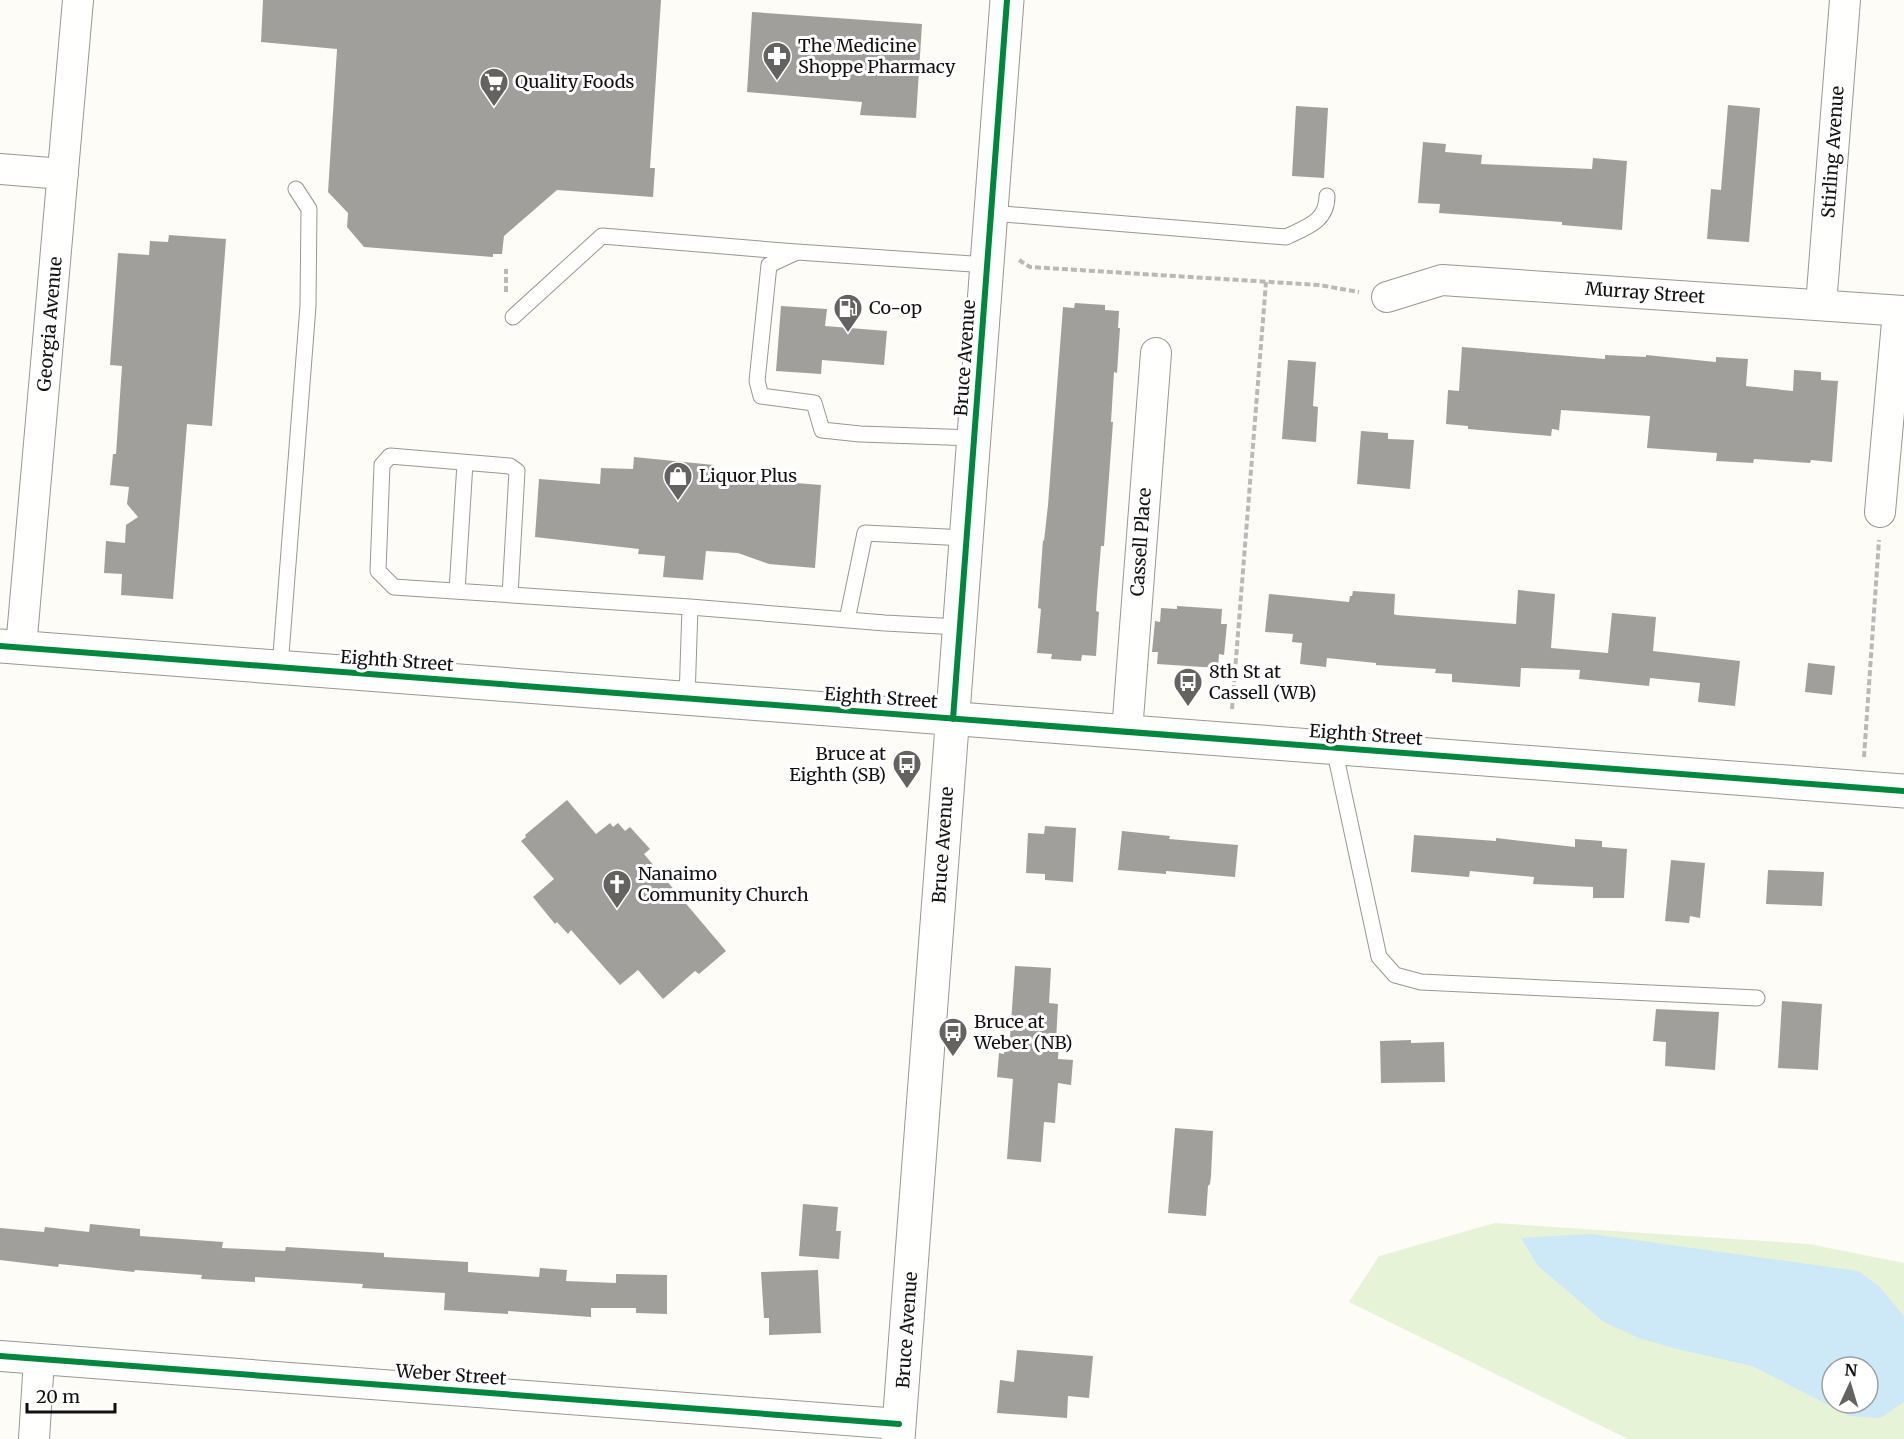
<svg xmlns="http://www.w3.org/2000/svg" width="1904" height="1439" font-family="Merriweather,serif">
<style>
.green{fill:#e7f3d7;fill-rule:evenodd}
.water{fill:#cde8f7;fill-rule:evenodd}
.building{fill:#a19f9c}
.lines{fill:none;stroke-linecap:round;stroke-linejoin:round}
.service-casing{stroke:#979795;stroke-width:17}
.minor-casing{stroke:#979795;stroke-width:32}
.tertiary-casing{stroke:#979795;stroke-width:35}
.path{stroke:#b9b9b8;stroke-width:4;stroke-dasharray:6 3;stroke-linecap:butt}
.service{stroke:#fffffe;stroke-width:15}
.minor{stroke:#fffffe;stroke-width:30}
.tertiary{stroke:#fffffe;stroke-width:33}
.cycleway-casing{stroke:#fff;stroke-width:10}
.cycleway{stroke:#00873e;stroke-width:6}
.labels{text-anchor:middle;stroke-width:6;stroke-linejoin:round;paint-order:stroke}
.poi-label{font-size:18px;fill:#111;stroke:#fff;text-anchor:start}
.street-label{font-size:18px;fill:#111;stroke:#fff}
</style>
<rect width="100%" height="100%" fill="#fdfcf7"/>
<path class="green" d="M 1495,1223 L 1809,1244 L 1904,1263 L 1904,1439 L 1628,1439 L 1349,1302 L 1379,1256 ZM 1832,1367 L 1868,1367 L 1868,1403 L 1832,1403 Z"/>
<path class="water" d="M 1592,1234 L 1858,1271 L 1879,1286 L 1904,1316 L 1904,1402 L 1880,1418 L 1850,1416 L 1752,1366 L 1677,1349 L 1639,1338 L 1604,1322 L 1538,1266 L 1521,1238 ZM 1832,1367 L 1868,1367 L 1868,1403 L 1832,1403 Z"/>
<path class="building" d="M 263,0 L 661,0 L 650,168 L 655,168 L 653,197 L 557,190 L 504,236 L 502,254 L 493,254 L 493,257 L 364,247 L 347,227 L 348,213 L 328,192 L 337,49 L 261,42 Z
M 752,12 L 922,24 L 916,118 L 860,115 L 862,102 L 747,92 Z
M 1728,105 L 1760,108 L 1749,242 L 1707,239 L 1711,189 L 1721,190 Z
M 1296,106 L 1328,108 L 1324,178 L 1292,176 Z
M 1423,142 L 1446,144 L 1445,152 L 1482,155 L 1481,164 L 1592,169 L 1593,158 L 1627,161 L 1622,230 L 1562,225 L 1562,222 L 1439,213 L 1440,204 L 1418,203 Z
M 169,235 L 226,239 L 212,426 L 187,424 L 173,599 L 121,595 L 122,574 L 104,573 L 106,541 L 125,543 L 126,525 L 138,517 L 127,504 L 129,487 L 110,485 L 113,454 L 116,454 L 122,366 L 110,365 L 118,253 L 149,255 L 150,241 L 168,242 Z
M 1075,303 L 1105,305 L 1105,310 L 1119,311 L 1118,328 L 1120,328 L 1117,373 L 1114,372 L 1111,422 L 1113,422 L 1104,546 L 1101,546 L 1097,595 L 1096,611 L 1099,612 L 1096,656 L 1082,655 L 1081,661 L 1051,659 L 1052,654 L 1037,653 L 1041,609 L 1038,608 L 1043,540 L 1044,541 L 1048,505 L 1063,307 L 1074,308 Z
M 781,306 L 827,309 L 825,326 L 887,331 L 884,365 L 822,360 L 821,374 L 776,371 Z
M 1462,347 L 1605,359 L 1605,355 L 1646,357 L 1646,355 L 1716,362 L 1716,357 L 1748,359 L 1746,386 L 1793,391 L 1794,370 L 1821,372 L 1821,380 L 1838,381 L 1832,462 L 1811,460 L 1810,463 L 1754,459 L 1753,463 L 1716,461 L 1717,453 L 1647,448 L 1650,416 L 1561,410 L 1559,430 L 1552,429 L 1551,436 L 1468,429 L 1468,426 L 1446,424 L 1448,390 L 1459,391 Z
M 1288,360 L 1316,362 L 1313,406 L 1318,407 L 1316,442 L 1282,439 Z
M 1361,431 L 1388,433 L 1388,439 L 1414,440 L 1410,489 L 1357,484 Z
M 634,457 L 714,465 L 713,471 L 720,472 L 719,477 L 821,485 L 815,568 L 769,564 L 738,553 L 706,551 L 703,580 L 663,577 L 665,556 L 638,554 L 639,549 L 535,537 L 539,479 L 600,484 L 601,468 L 633,469 Z
M 1518,590 L 1555,594 L 1551,648 L 1608,653 L 1612,613 L 1656,617 L 1653,651 L 1740,661 L 1735,706 L 1698,702 L 1700,683 L 1650,678 L 1649,686 L 1579,679 L 1580,670 L 1521,668 L 1520,687 L 1452,682 L 1452,674 L 1435,673 L 1436,669 L 1376,665 L 1376,663 L 1327,658 L 1326,667 L 1300,664 L 1302,643 L 1292,642 L 1293,634 L 1265,632 L 1269,594 L 1349,602 L 1350,596 L 1352,596 L 1353,591 L 1395,594 L 1394,614 L 1396,615 L 1516,624 Z
M 1177,606 L 1222,609 L 1221,624 L 1227,624 L 1224,655 L 1219,654 L 1218,668 L 1157,664 L 1158,652 L 1152,652 L 1155,621 L 1160,622 L 1161,608 L 1177,609 Z
M 1808,663 L 1835,666 L 1832,695 L 1805,692 Z
M 567,800 L 596,834 L 610,823 L 613,827 L 618,823 L 625,831 L 630,827 L 650,849 L 644,854 L 726,951 L 699,974 L 695,971 L 663,999 L 638,970 L 620,985 L 571,930 L 568,934 L 557,922 L 555,924 L 533,897 L 554,879 L 521,841 L 526,837 L 525,835 Z
M 1045,826 L 1076,828 L 1073,882 L 1045,880 L 1045,874 L 1026,873 L 1028,833 L 1044,834 Z
M 1122,831 L 1170,836 L 1169,839 L 1238,845 L 1235,877 L 1166,871 L 1166,874 L 1118,870 Z
M 1414,835 L 1496,841 L 1496,838 L 1575,847 L 1575,839 L 1602,841 L 1602,847 L 1627,849 L 1624,898 L 1593,898 L 1593,887 L 1533,884 L 1534,877 L 1470,871 L 1469,877 L 1411,872 Z
M 1671,860 L 1705,863 L 1700,918 L 1690,916 L 1689,923 L 1665,921 Z
M 1768,870 L 1824,872 L 1822,906 L 1766,904 Z
M 1015,966 L 1051,968 L 1049,1003 L 1058,1004 L 1056,1041 L 1059,1042 L 1058,1059 L 1073,1060 L 1071,1085 L 1058,1083 L 1055,1123 L 1044,1122 L 1041,1162 L 1007,1159 L 1013,1079 L 997,1077 L 999,1053 L 1004,1054 L 1006,1037 L 1010,1037 Z
M 1782,1001 L 1822,1004 L 1818,1070 L 1778,1068 Z
M 1656,1009 L 1719,1012 L 1715,1070 L 1665,1066 L 1666,1042 L 1653,1041 Z
M 1411,1040 L 1411,1043 L 1444,1042 L 1445,1082 L 1381,1083 L 1380,1041 Z
M 1175,1128 L 1213,1131 L 1211,1176 L 1210,1184 L 1208,1186 L 1206,1216 L 1168,1213 Z
M 803,1204 L 838,1207 L 836,1231 L 841,1231 L 839,1259 L 799,1256 Z
M 90,1224 L 140,1229 L 140,1236 L 223,1242 L 222,1248 L 285,1251 L 286,1247 L 384,1253 L 384,1257 L 468,1262 L 468,1272 L 539,1277 L 540,1268 L 567,1270 L 566,1281 L 616,1283 L 616,1274 L 667,1275 L 667,1314 L 636,1313 L 636,1308 L 591,1308 L 591,1317 L 508,1311 L 508,1314 L 444,1310 L 445,1293 L 362,1288 L 363,1284 L 255,1277 L 255,1282 L 201,1279 L 202,1275 L 135,1270 L 134,1272 L 59,1264 L 58,1267 L 0,1260 L 0,1228 L 44,1232 L 45,1227 L 89,1232 Z
M 818,1270 L 821,1333 L 769,1335 L 769,1318 L 764,1318 L 761,1272 Z
M 1017,1350 L 1093,1356 L 1089,1398 L 1068,1396 L 1067,1418 L 997,1413 L 1000,1380 L 1014,1382 Z"/>
<g class="lines">
<g class="service-casing">
<path id="service" d="M 991,213 L 1286,237 C 1306,227 1327,222 1327,196
M 513,317 L 602,236 L 796,252
M 974,438 L 860,434 L 822,430 L 814,403 L 761,396 L 757,381 L 769,265 L 797,252 L 987,265
M 457,591 L 465,463
M 510,595 L 517,471 L 510,466 L 390,456 L 382,465 L 378,571 L 394,587 L 690,607 L 687,699
M 690,607 L 885,623 L 959,627
M 847,620 L 865,533 L 966,538
M 280,667 L 308,306 L 309,209 L 296,189
M 1334,748 L 1379,957 L 1395,975 L 1421,982 L 1757,998"/>
</g>
<g class="minor-casing">
<path id="minor" d="M 0,169 L 63,174
M 1387,297 L 1442,280 L 1904,311
M 1821,305 L 1845,0
M 1880,512 L 1898,311
M 21,648 L 78,0
M 1127,732 L 1156,353
M 0,1356 L 899,1424
M 34,1439 L 39,1359"/>
</g>
<g class="tertiary-casing">
<path id="tertiary" d="M 0,646 L 1904,791
M 898,1439 L 1007,0"/>
</g>
<path class="path" d="M 1019,260 L 1030,267 L 1319,285 L 1359,292
M 506,292 L 506,269
M 1232,709 L 1266,282
M 1864,757 L 1879,540"/>
<use href="#service" class="service"/>
<use href="#minor" class="minor"/>
<use href="#tertiary" class="tertiary"/>
<g class="cycleway-casing">
<path id="cycleway" d="M 0,646 L 1904,791
M 953,719 L 1007,0
M 0,1356 L 899,1424"/>
</g>
<use href="#cycleway" class="cycleway"/>
</g>
<defs>
<g id="pharmacy-pin" transform="scale(1.5)"><path d="M0 17L-7.5 6A9.5 9.5 0 1 1 7.5 6Z" fill="#646362" stroke="#fff"/><path d="M-2-6h4v4h4v4h-4v4h-4v-4h-4v-4h4Z" fill="#fff"/></g>
<g id="supermarket-pin" transform="scale(1.5)"><path d="M0 17L-7.5 6A9.5 9.5 0 1 1 7.5 6Z" fill="#646362" stroke="#fff"/><path d="M-6-5.5h2.5l.6 2H6L4.5 2H-2.5L-4.4-4H-6ZM-1.5 3.2a1.3 1.3 0 1 0 .1 0ZM3 3.2a1.3 1.3 0 1 0 .1 0Z" fill="#fff"/></g>
<g id="fuel-pin" transform="scale(1.5)"><path d="M0 17L-7.5 6A9.5 9.5 0 1 1 7.5 6Z" fill="#646362" stroke="#fff"/><path d="M-5.5-6h7V0h2V4h1.3V-2.5L3-4.5l.8-.8L6-3V5H2.5V1h-1V6h-7ZM-4.2-4.7v3.2H.2V-4.7Z" fill="#fff"/></g>
<g id="shop-pin" transform="scale(1.5)"><path d="M0 17L-7.5 6A9.5 9.5 0 1 1 7.5 6Z" fill="#646362" stroke="#fff"/><path d="M-5-2.5h2.3a2.7 3.5 0 0 1 5.4 0H5L5.5 6h-11ZM-1.5-2.5h3a1.5 2.3 0 0 0-3 0Z" fill="#fff"/></g>
<g id="bus-pin" transform="scale(1.5)"><path d="M0 17L-7.5 6A9.5 9.5 0 1 1 7.5 6Z" fill="#646362" stroke="#fff"/><path d="M-5-6H5V4H4V6H2V4H-2V6H-4V4H-5ZM-3.5-4V0h7V-4ZM-3.5 1.2v1.5H-2V1.2ZM2 1.2v1.5H3.5V1.2Z" fill="#fff"/></g>
<g id="church-pin" transform="scale(1.5)"><path d="M0 17L-7.5 6A9.5 9.5 0 1 1 7.5 6Z" fill="#646362" stroke="#fff"/><path d="M-1.2-6h2.4v3.5h3.3v2.4h-3.3V6h-2.4V-.1h-3.3v-2.4h3.3Z" fill="#fff"/></g>
</defs>
<g fill-rule="evenodd">
<use href="#pharmacy-pin" x="777" y="56"/>
<use href="#supermarket-pin" x="494" y="82"/>
<use href="#fuel-pin" x="848" y="308"/>
<use href="#shop-pin" x="678" y="476"/>
<use href="#bus-pin" x="1188" y="682"/>
<use href="#bus-pin" x="907" y="764"/>
<use href="#church-pin" x="617" y="884"/>
<use href="#bus-pin" x="953" y="1032"/>
</g>
<g class="labels">
<g class="poi-label">
<text x="798" y="52">The Medicine<tspan x="798" dy="21">Shoppe Pharmacy</tspan></text>
<text x="515" y="88">Quality Foods</text>
<text x="869" y="314">Co-op</text>
<text x="699" y="482">Liquor Plus</text>
<text x="1209" y="678">8th St at<tspan x="1209" dy="21">Cassell (WB)</tspan></text>
<text x="886" y="760" text-anchor="end">Bruce at<tspan x="886" dy="21">Eighth (SB)</tspan></text>
<text x="638" y="880">Nanaimo<tspan x="638" dy="21">Community Church</tspan></text>
<text x="974" y="1028">Bruce at<tspan x="974" dy="21">Weber (NB)</tspan></text>
</g>
<g class="street-label">
<text transform="translate(1833 152) rotate(-86)" y="6">Stirling Avenue</text>
<text transform="translate(1645 293) rotate(4)" y="6">Murray Street</text>
<text transform="translate(50 324) rotate(-85)" y="6">Georgia Avenue</text>
<text transform="translate(965 358) rotate(-86)" y="6">Bruce Avenue</text>
<text transform="translate(1141 542) rotate(-86)" y="6">Cassell Place</text>
<text transform="translate(397 661) rotate(4)" y="6">Eighth Street</text>
<text transform="translate(881 698) rotate(4)" y="6">Eighth Street</text>
<text transform="translate(1366 735) rotate(4)" y="6">Eighth Street</text>
<text transform="translate(943 845) rotate(-86)" y="6">Bruce Avenue</text>
<text transform="translate(907 1330) rotate(-86)" y="6">Bruce Avenue</text>
<text transform="translate(451 1375) rotate(4)" y="6">Weber Street</text>
</g>
</g>
<g transform="translate(1850 1385) rotate(4)"><circle r="28" fill="#ffffff" stroke="#a0a0a0" stroke-width="1.5"/>
<path d="M0-4.5L10 22L0 15L-10 22Z" fill="#646362"/>
<text y="-9" font-size="16" font-weight="bold" text-anchor="middle" fill="#111111">N</text>
</g>
<path d="M27 1403v9h88v-9" fill="none" stroke="#111111" stroke-width="3"/>
<text x="36" y="1403" font-size="18" fill="#111111" stroke="#ffffff" stroke-width="4.5" paint-order="stroke">20 m</text>
</svg>
